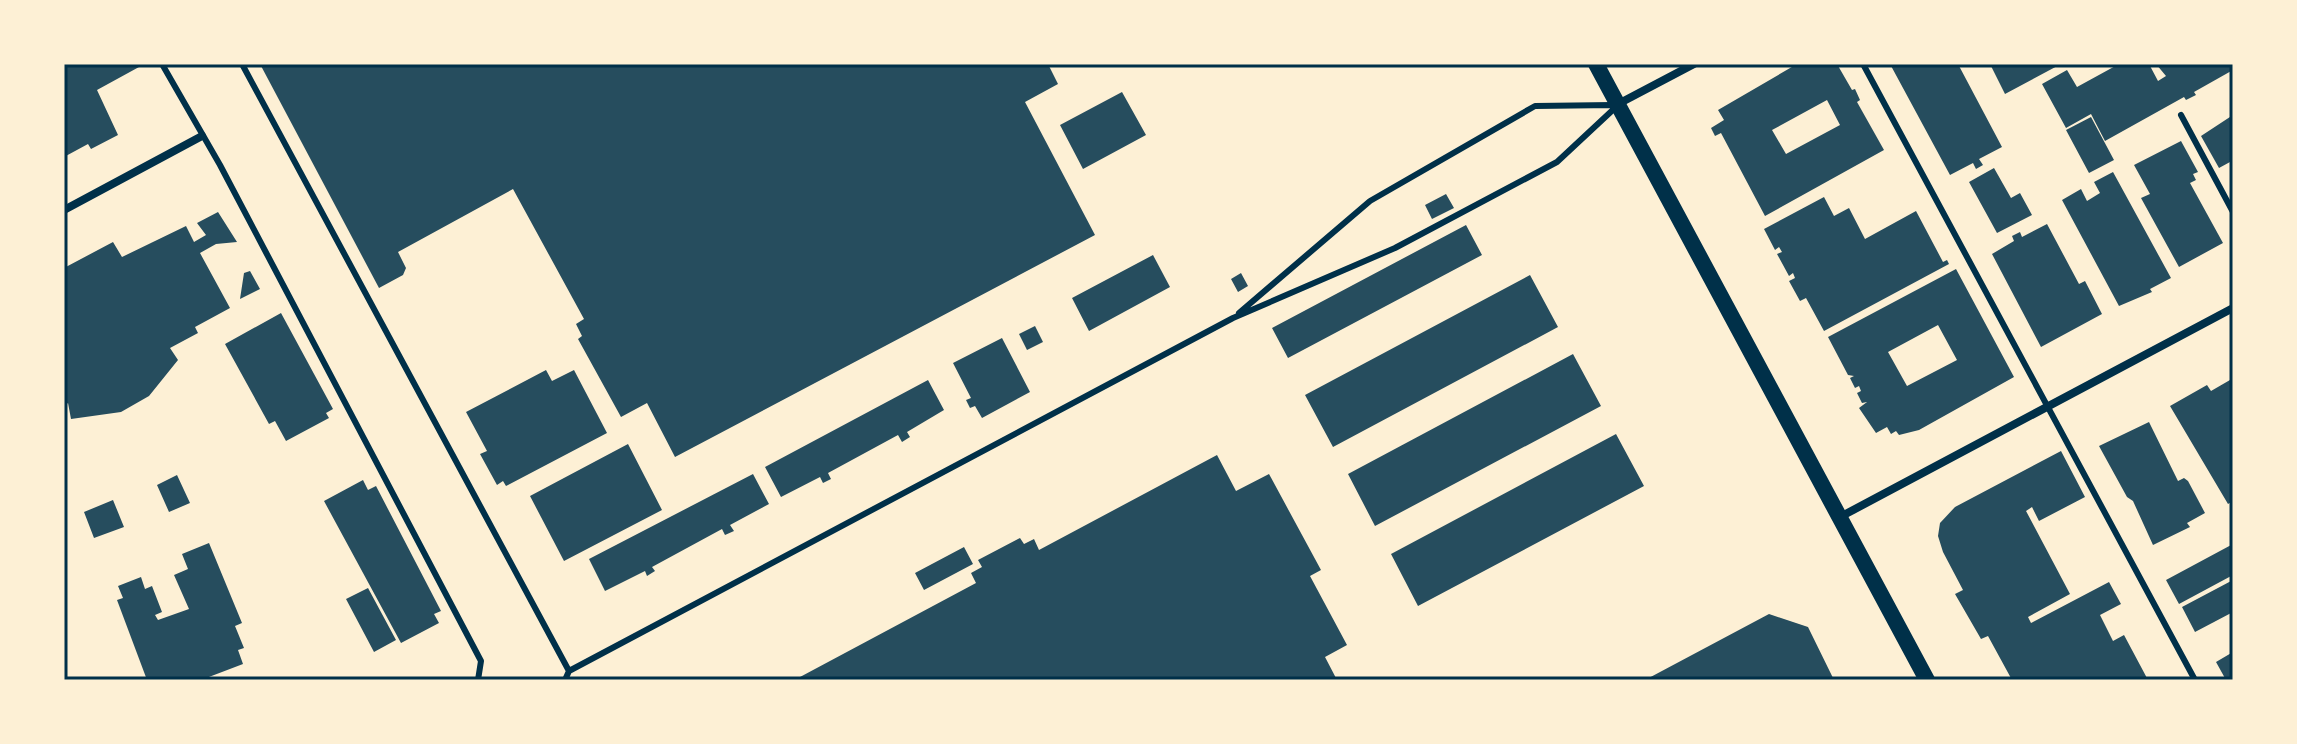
<svg xmlns="http://www.w3.org/2000/svg" width="2297" height="744" font-family="'Work Sans',sans-serif">
<style>
.building{fill:#264d5e;fill-rule:evenodd}
.lines{fill:none;stroke-linecap:round;stroke-linejoin:round}
.service{stroke:#003049;stroke-width:6}
.minor{stroke:#003049;stroke-width:8}
.secondary{stroke:#003049;stroke-width:16}
.neatline{fill:none;stroke:#003049;stroke-width:3}
</style>
<rect width="100%" height="100%" fill="#fdf0d5"/>
<path class="building" d="M 64,64 L 139,67 L 97,90 L 118,135 L 91,149 L 88,144 L 64,157 Z
M 260,64 L 1048,64 L 1058,84 L 1025,102 L 1095,235 L 675,457 L 647,403 L 621,417 L 578,339 L 582,336 L 576,324 L 584,319 L 513,189 L 398,252 L 406,268 L 403,275 L 379,288 Z
M 1797,64 L 1837,64 L 1852,90 L 1855,89 L 1860,100 L 1857,102 L 1884,150 L 1765,216 L 1721,133 L 1715,136 L 1711,128 L 1724,120 L 1718,110 ZM 1827,100 L 1840,125 L 1786,154 L 1772,130 Z
M 1890,64 L 1958,64 L 2002,147 L 1979,159 L 1983,165 L 1976,169 L 1973,163 L 1950,175 Z
M 1990,64 L 2061,64 L 2005,94 Z
M 2119,64 L 2149,64 L 2158,81 L 2166,76 L 2156,64 L 2233,64 L 2233,70 L 2194,92 L 2196,95 L 2186,100 L 2184,97 L 2105,141 L 2091,114 L 2066,128 L 2042,84 L 2067,70 L 2077,87 Z
M 1122,92 L 1146,135 L 1083,169 L 1060,125 Z
M 2233,115 L 2233,167 L 2230,162 L 2219,168 L 2201,136 Z
M 2091,117 L 2114,160 L 2089,173 L 2066,130 Z
M 2181,141 L 2198,172 L 2193,174 L 2196,180 L 2190,183 L 2223,243 L 2179,267 L 2141,198 L 2150,194 L 2134,165 Z
M 1994,168 L 2011,198 L 2020,193 L 2032,215 L 1997,233 L 1969,182 Z
M 2113,172 L 2171,278 L 2150,289 L 2152,292 L 2119,306 L 2062,200 L 2081,189 L 2087,201 L 2100,193 L 2094,182 Z
M 1446,194 L 1454,208 L 1432,219 L 1425,205 Z
M 1824,197 L 1834,216 L 1849,208 L 1865,239 L 1916,211 L 1943,262 L 1947,260 L 1949,264 L 1824,331 L 1806,298 L 1800,301 L 1789,281 L 1795,278 L 1793,273 L 1789,276 L 1777,254 L 1782,252 L 1779,247 L 1775,250 L 1764,229 Z
M 218,212 L 237,242 L 216,244 L 200,253 L 230,308 L 195,327 L 198,333 L 170,348 L 178,360 L 149,396 L 121,412 L 71,419 L 68,403 L 64,406 L 64,268 L 113,242 L 122,257 L 186,226 L 194,242 L 206,235 L 197,223 Z
M 2047,224 L 2079,284 L 2085,281 L 2102,314 L 2041,347 L 1992,254 L 2014,241 L 2012,236 L 2020,232 L 2022,237 Z
M 1466,225 L 1482,255 L 1288,358 L 1272,328 Z
M 1153,255 L 1170,287 L 1089,331 L 1072,298 Z
M 1956,269 L 2014,377 L 1919,430 L 1899,435 L 1896,431 L 1891,434 L 1887,427 L 1876,433 L 1859,408 L 1867,402 L 1862,403 L 1857,393 L 1861,391 L 1859,386 L 1855,388 L 1850,378 L 1854,376 L 1848,375 L 1828,337 ZM 1938,325 L 1957,360 L 1907,386 L 1888,352 Z
M 250,271 L 260,289 L 240,299 L 244,273 Z
M 1241,273 L 1248,286 L 1238,292 L 1231,279 Z
M 1530,275 L 1558,327 L 1333,447 L 1305,395 Z
M 281,313 L 333,409 L 326,413 L 329,418 L 286,441 L 275,421 L 269,424 L 225,344 Z
M 1035,326 L 1043,342 L 1027,350 L 1019,334 Z
M 1002,338 L 1030,392 L 982,418 L 975,406 L 970,408 L 966,400 L 971,398 L 953,363 Z
M 1573,354 L 1601,406 L 1375,526 L 1348,474 Z
M 546,370 L 552,381 L 574,370 L 607,433 L 506,486 L 503,481 L 497,485 L 480,454 L 487,451 L 466,412 Z
M 928,380 L 944,410 L 907,432 L 910,437 L 902,442 L 898,435 L 828,473 L 831,479 L 823,483 L 820,477 L 781,497 L 765,467 Z
M 2230,380 L 2233,385 L 2233,501 L 2228,504 L 2170,406 L 2207,385 L 2211,391 Z
M 2149,422 L 2178,481 L 2184,478 L 2188,481 L 2205,513 L 2187,523 L 2190,527 L 2153,545 L 2133,501 L 2127,497 L 2099,446 Z
M 1616,434 L 1644,486 L 1418,606 L 1391,554 Z
M 628,444 L 662,510 L 564,561 L 530,496 Z
M 2061,451 L 2085,497 L 2039,521 L 2032,507 L 2026,511 L 2070,594 L 2028,617 L 2031,623 L 2109,582 L 2121,604 L 2100,615 L 2113,641 L 2124,635 L 2148,680 L 2012,680 L 1988,636 L 1981,639 L 1955,594 L 1963,590 L 1943,552 L 1938,536 L 1940,523 L 1955,507 Z
M 1217,455 L 1236,491 L 1269,474 L 1321,570 L 1310,576 L 1347,645 L 1325,657 L 1337,680 L 800,677 L 976,583 L 971,573 L 982,567 L 978,560 L 1020,538 L 1024,544 L 1034,539 L 1039,550 Z
M 753,474 L 769,504 L 730,525 L 734,531 L 725,535 L 722,529 L 652,567 L 655,571 L 647,576 L 645,571 L 605,591 L 589,559 Z
M 177,475 L 190,503 L 169,512 L 157,485 Z
M 363,480 L 368,490 L 376,486 L 441,611 L 434,614 L 439,623 L 401,643 L 324,501 Z
M 113,500 L 124,527 L 94,538 L 84,512 Z
M 209,543 L 242,623 L 235,626 L 244,648 L 238,650 L 243,664 L 201,680 L 147,680 L 117,600 L 123,598 L 118,586 L 141,577 L 145,589 L 152,586 L 162,612 L 155,615 L 158,620 L 189,609 L 174,575 L 188,569 L 182,554 Z
M 2233,544 L 2233,575 L 2179,604 L 2166,580 Z
M 964,547 L 973,564 L 924,590 L 915,573 Z
M 2233,580 L 2233,612 L 2195,632 L 2182,607 Z
M 368,588 L 396,640 L 374,652 L 346,599 Z
M 1769,614 L 1808,627 L 1834,680 L 1645,680 Z
M 2233,652 L 2233,680 L 2226,680 L 2216,662 Z"/>
<g class="lines">
<path class="service" d="M 162,64 L 220,165 L 481,661 L 478,680
M 242,64 L 569,671
M 1863,64 L 2195,680
M 2181,115 L 2233,212
M 1239,313 L 1370,201 L 1535,106 L 1613,105
M 565,680 L 569,671 L 1233,318 L 1395,248 L 1557,162 L 1616,107"/>
<path class="minor" d="M 1618,104 L 1694,64
M 64,210 L 202,136
M 1840,517 L 2233,308"/>
<path class="secondary" d="M 1596,64 L 1927,680"/>
</g>
<rect width="2297" height="744" fill="none" stroke="#fdf0d5" stroke-width="132"/>
<rect x="66" y="66" width="2165" height="612" class="neatline"/>
</svg>
